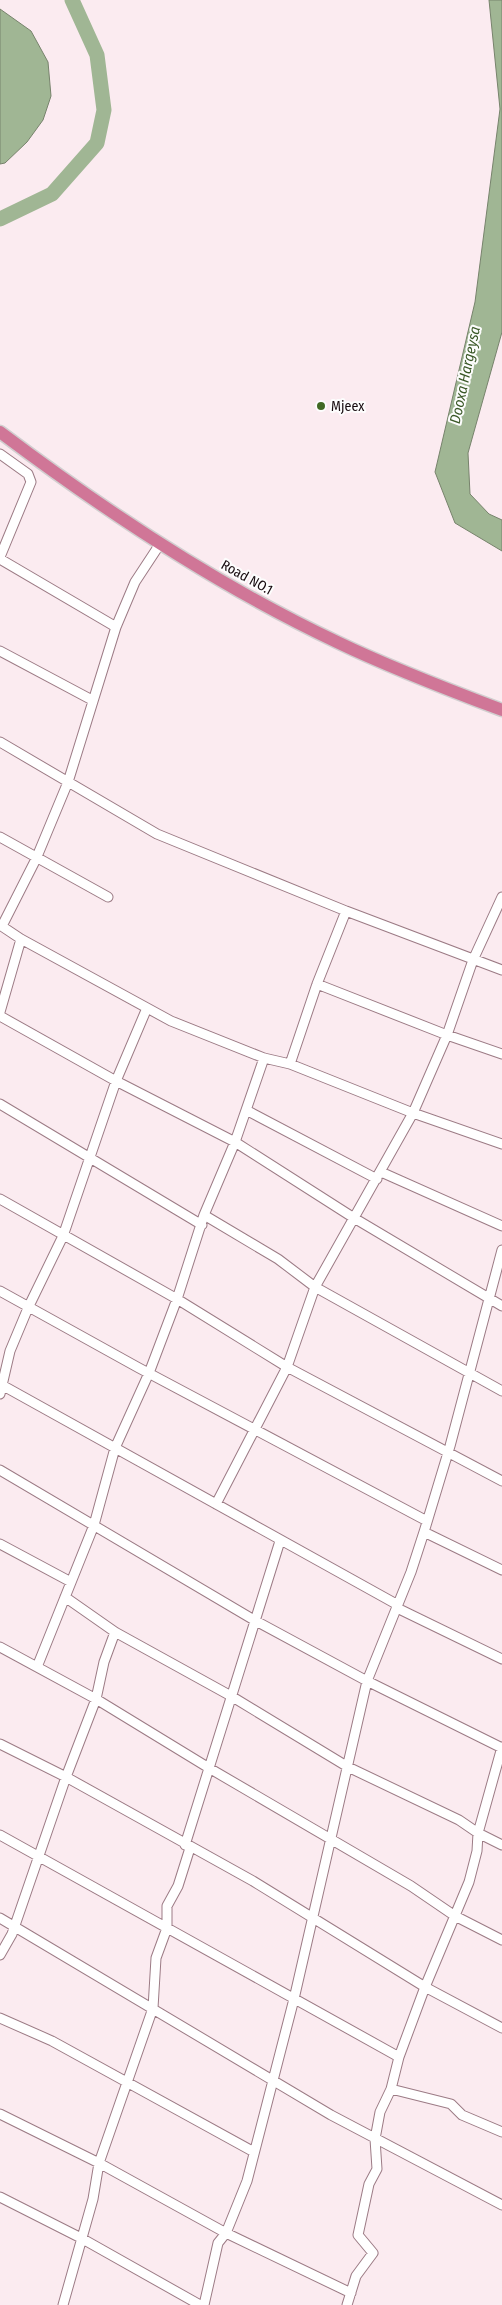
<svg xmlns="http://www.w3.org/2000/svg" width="502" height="2305" font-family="'Fira Sans Condensed',sans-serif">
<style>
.water{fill:#a0b694;stroke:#77836c}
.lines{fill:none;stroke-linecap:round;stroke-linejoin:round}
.river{stroke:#a0b694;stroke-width:15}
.minor-casing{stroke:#9c7b85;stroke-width:11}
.highway-casing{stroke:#d1cecf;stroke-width:15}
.minor{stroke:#fff;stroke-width:9}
.highway{stroke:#d07697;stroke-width:12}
.poi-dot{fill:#416924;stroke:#fdfdfd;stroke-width:2}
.labels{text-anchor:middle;stroke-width:4;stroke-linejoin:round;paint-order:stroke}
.poi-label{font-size:14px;fill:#170b0f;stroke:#fdfdfd;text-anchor:start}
.street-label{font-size:14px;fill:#170b0f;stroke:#fdfdfd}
.water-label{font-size:15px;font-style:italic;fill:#3a5827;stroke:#fdfdfd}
</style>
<rect width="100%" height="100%" fill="#fbebf0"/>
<path class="water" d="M 489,0 L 502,0 L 502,332 L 468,453 L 470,494 L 489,514 L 502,520 L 502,551 L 455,523 L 435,472 L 475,302 L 500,109 Z
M 0,9 L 31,31 L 48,62 L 51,96 L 43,120 L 27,142 L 5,163 L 0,164 Z"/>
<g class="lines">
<path class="river" d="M 0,219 L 52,194 L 97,143 L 104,110 L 97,55 L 72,0"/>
<g class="minor-casing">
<path id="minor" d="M 0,454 L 28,474 L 31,482 L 0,557
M 0,559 L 116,627
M 0,651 L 92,700
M 0,742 L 157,834 L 346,911 L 502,970
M 0,837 L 108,897
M 0,925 L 21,939 L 171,1021 L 264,1058 L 290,1064 L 413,1113 L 502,1144
M 2,926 L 36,859 L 68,782 L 116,627 L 135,582 L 160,544
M 317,984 L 447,1035 L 502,1054
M 0,1012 L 21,939
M 0,1016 L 116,1081 L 235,1142 L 354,1218 L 502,1306
M 290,1064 L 317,984 L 346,911
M 0,1104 L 202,1225
M 246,1110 L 377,1179
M 381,1172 L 502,1226
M 0,1199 L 177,1299 L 287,1367 L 502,1481
M 204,1215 L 278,1259 L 315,1287 L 502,1391
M 0,1291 L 139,1368 L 427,1521
M 0,1384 L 398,1605
M 0,1394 L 10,1351 L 28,1308 L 63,1236 L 116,1081 L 147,1008
M 0,1470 L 254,1620 L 367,1681 L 502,1748
M 216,1504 L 287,1367 L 315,1287 L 413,1113 L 447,1035 L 473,960 L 502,897
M 424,1532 L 502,1570
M 0,1544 L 71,1582
M 65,1597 L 115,1632 L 231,1696 L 348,1767 L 459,1820 L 478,1833 L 502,1845
M 397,1608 L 502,1659
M 0,1647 L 96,1699 L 209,1768 L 411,1886 L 455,1916 L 502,1940
M 37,1667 L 94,1525 L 115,1448 L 149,1373 L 177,1299 L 204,1215 L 235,1142 L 264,1058
M 0,1744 L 66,1777 L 253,1881 L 425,1987 L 502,2028
M 0,1835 L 399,2057
M 185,1845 L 280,1541
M 0,1918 L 331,2115 L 502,2205
M 0,1955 L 12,1934 L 66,1777 L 96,1699 L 104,1662 L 115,1632
M 0,2018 L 52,2041 L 254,2152
M 391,2089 L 451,2104 L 462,2115 L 502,2132
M 0,2114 L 99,2163 L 226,2233 L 351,2293
M 0,2197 L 81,2238 L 200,2305
M 63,2305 L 93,2199 L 99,2163 L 153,2008 L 156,1958 L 167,1928 L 167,1906 L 178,1886 L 190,1848
M 204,2305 L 218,2243 L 226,2233 L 247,2181 L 294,1999 L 367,1681 L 411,1572 L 424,1532 L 450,1446 L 502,1250
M 347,2305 L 356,2276 L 373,2253 L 358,2235 L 369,2184 L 377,2169 L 375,2139 L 380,2112 L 391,2089 L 399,2057 L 425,1987 L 469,1882 L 477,1851 L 478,1833 L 502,1747"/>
</g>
<g class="highway-casing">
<path id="highway" d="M 0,432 C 105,511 218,586 337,642 C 391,668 446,689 502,710"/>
</g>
<use href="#minor" class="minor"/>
<use href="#highway" class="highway"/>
</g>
<circle class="poi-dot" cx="321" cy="406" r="5"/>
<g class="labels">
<g class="poi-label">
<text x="331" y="411">Mjeex</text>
</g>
<g class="street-label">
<text transform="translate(247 577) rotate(29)" y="5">Road NO.1</text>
</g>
<g class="water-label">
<text transform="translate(465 375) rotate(-78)" y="5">Dooxa Hargeysa</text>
</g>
</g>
</svg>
